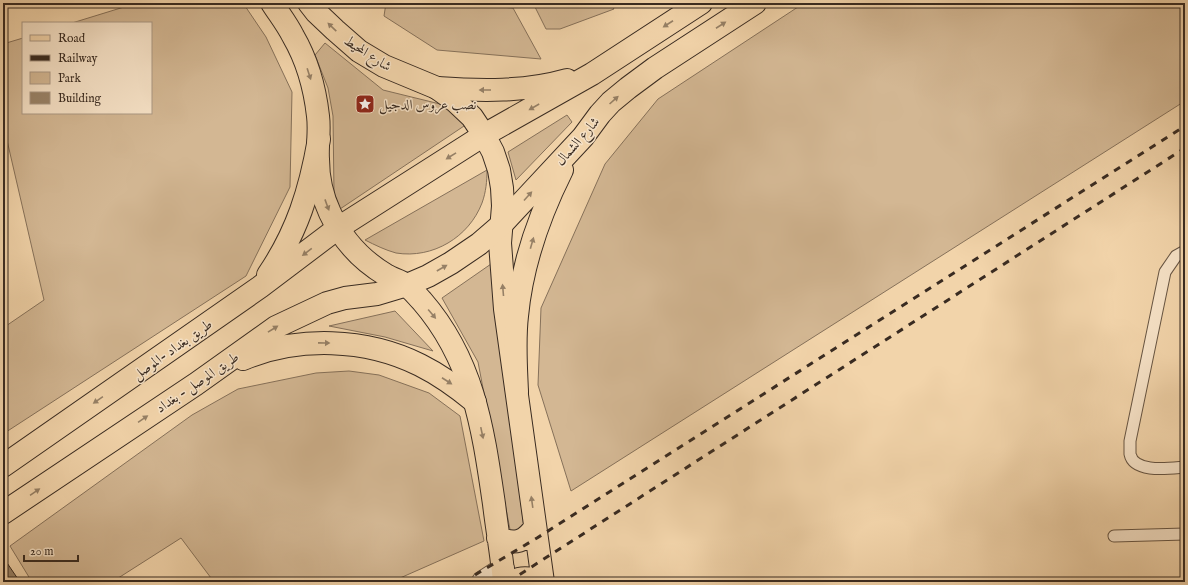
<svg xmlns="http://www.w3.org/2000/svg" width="1188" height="585" font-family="'IM FELL English',Amiri,serif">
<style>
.green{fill:#d3b793;stroke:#86715a}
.building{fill:#998368;stroke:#392b21}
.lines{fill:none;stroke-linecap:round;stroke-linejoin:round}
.service-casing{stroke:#675543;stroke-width:13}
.minor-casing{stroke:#675543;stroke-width:24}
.primary-casing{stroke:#392b21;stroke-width:24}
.trunk-casing{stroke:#392b21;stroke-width:24}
.service{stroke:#f7e3c8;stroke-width:11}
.minor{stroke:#f7e3c8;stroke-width:22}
.primary{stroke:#f2d4aa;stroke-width:22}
.trunk{stroke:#f2d4aa;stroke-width:22}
.rail{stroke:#392b21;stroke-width:3;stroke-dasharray:7 7;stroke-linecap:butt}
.oneway{fill:#968066}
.labels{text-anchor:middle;stroke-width:3;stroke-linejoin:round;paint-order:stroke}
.street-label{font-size:14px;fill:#392b21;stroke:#f7e3c8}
.poi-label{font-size:14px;fill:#392b21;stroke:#f7e3c8;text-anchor:start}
</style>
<rect width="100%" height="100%" fill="#f2d4aa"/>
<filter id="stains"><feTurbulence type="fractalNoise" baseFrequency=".005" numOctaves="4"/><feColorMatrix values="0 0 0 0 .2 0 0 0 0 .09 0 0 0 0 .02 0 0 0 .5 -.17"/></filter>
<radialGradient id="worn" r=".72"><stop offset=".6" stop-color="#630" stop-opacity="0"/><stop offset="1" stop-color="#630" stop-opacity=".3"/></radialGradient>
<path class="green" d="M 137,3 L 243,3 L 266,37 L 292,92 L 290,187 L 246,276 L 3,434 L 3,328 L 44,300 L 3,123 L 3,44 L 23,38 L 23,113 L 151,113 L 151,23 L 72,23 Z
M 386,3 L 449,3 L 513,8 L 541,59 L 437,50 L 384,16 Z
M 533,3 L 610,3 L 614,9 L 560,29 L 546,29 Z
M 804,3 L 1185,3 L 1185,101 L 571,491 L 538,385 L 541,308 L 605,164 L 658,99 Z
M 325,43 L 383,90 L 440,104 L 457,114 L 467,124 L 340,209 L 334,193 L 333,116 L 328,88 L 315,55 Z
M 567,115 L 572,122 L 516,180 L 508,152 Z
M 487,170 C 487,181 486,192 482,203 C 469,237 433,259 396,253 C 385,250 375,245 365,240 Z
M 491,264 L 525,536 L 512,540 L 478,362 L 442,298 Z
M 395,311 L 433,351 L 385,337 L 329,326 Z
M 349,371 L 379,375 L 429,393 L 460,416 L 484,541 L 391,582 L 214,582 L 181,538 L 112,582 L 32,582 L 10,546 L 192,415 L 238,389 L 316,373 Z"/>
<path class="building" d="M 3,557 L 20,582 L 3,582 Z"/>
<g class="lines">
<g class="service-casing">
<path id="service" d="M 1185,251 L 1176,256 L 1165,272 L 1130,441 C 1130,445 1130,450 1130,454 C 1134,474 1171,468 1185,467
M 1114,536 L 1185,534"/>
</g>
<g class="minor-casing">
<path id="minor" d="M 483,582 L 503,569"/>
</g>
<g class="primary-casing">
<path id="primary" d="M 272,3 C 279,14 287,24 293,36 C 307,60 315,89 318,116 C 320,131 317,145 318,159 C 318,177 322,196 330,213 C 342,239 361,260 386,275 C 392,279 400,280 406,285 C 412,289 417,296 422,301 C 474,361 483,429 494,504 C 497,530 502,556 504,582
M 309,3 L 316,12 L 335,30 L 359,51 L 384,66 L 437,88 L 455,101 L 472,117 L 484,135 L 493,152 L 499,170 L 502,188 L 503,206 L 500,243 L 505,309 L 543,582
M 498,538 C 515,545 525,542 535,527
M 512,582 C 520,577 530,577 539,582"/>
</g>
<g class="trunk-casing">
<path id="trunk" d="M 437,88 C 481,91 525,92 567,80
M 268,275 C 297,232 310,191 319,139
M 243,359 C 298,336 366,338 420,365 C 440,375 458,388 475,402
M 517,392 C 516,367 514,341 517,316 C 522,263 539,216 562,170
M 3,466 L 260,287 L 338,228 L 484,135 L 592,74 L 701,3
M 3,513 L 196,384 L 276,327 L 327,303 L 345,298 L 377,294 L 407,285 L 428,276 L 451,263 L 479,244 L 501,225 L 583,137 L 600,114 L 611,102 L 628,88 L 655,68 L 755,3"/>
</g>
<use href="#service" class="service"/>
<use href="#minor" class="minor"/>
<use href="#primary" class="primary"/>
<use href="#trunk" class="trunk"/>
<path class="rail" d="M 463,582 L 537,538 L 1185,126
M 508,582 L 1185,148"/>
</g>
<defs><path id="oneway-solid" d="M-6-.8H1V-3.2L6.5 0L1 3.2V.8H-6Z"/></defs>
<g class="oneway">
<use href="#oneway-solid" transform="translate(668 24) rotate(147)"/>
<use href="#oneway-solid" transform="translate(721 25) rotate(-33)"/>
<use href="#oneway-solid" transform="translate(332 27) rotate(-136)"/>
<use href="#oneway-solid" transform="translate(309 74) rotate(72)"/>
<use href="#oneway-solid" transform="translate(485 90) rotate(180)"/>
<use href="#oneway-solid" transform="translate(614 100) rotate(-42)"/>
<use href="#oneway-solid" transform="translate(534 107) rotate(150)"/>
<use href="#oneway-solid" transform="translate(451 156) rotate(148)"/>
<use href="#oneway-solid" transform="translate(528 196) rotate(-48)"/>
<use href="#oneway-solid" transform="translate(327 205) rotate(70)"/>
<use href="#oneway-solid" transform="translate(532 243) rotate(-74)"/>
<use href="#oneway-solid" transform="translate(307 252) rotate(143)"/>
<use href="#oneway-solid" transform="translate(442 268) rotate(-30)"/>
<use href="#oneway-solid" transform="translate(503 290) rotate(-95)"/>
<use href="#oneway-solid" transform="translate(432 314) rotate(50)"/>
<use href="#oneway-solid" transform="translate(273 329) rotate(-32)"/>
<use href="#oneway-solid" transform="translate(324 343) rotate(1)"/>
<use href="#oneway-solid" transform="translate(447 381) rotate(33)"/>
<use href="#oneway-solid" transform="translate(98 400) rotate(145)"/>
<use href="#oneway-solid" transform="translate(143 419) rotate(-34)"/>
<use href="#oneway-solid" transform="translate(482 433) rotate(78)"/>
<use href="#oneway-solid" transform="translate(35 492) rotate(-34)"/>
<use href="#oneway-solid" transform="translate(532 502) rotate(-98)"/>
</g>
<defs>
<g id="sight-square" transform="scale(1)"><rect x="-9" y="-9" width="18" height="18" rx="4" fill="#8f2418" stroke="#f7e3c8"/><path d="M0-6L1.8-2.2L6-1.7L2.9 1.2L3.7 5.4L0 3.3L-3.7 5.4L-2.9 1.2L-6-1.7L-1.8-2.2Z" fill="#fff"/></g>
</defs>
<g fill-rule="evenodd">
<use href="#sight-square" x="365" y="104"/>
</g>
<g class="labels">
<g class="street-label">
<text transform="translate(368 53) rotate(33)" y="5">شارع المحيط</text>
<text transform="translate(577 141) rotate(-49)" y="5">شارع الشمال</text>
<text transform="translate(172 349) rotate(-35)" y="5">طريق بغداد -الموصل</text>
<text transform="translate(197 382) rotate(-34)" y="5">طريق الموصل - بغداد</text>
</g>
<g class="poi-label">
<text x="379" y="109">نصب عروس الدجيل</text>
</g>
</g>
<rect width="1188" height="585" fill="none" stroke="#f2d4aa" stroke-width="16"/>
<rect x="4" y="4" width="1180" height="577" fill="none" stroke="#392b21" stroke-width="2"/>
<rect x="8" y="8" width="1172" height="569" fill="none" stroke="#392b21"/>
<rect x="22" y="22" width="130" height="92" fill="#f7e3c8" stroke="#ab9985"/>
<rect x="30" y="35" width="20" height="6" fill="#f2d4aa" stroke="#ab9985"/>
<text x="58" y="42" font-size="12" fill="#392b21">Road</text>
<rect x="30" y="55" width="20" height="6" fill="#392b21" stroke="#ab9985"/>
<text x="58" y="62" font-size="12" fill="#392b21">Railway</text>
<rect x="30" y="72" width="20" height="12" fill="#d3b793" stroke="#ab9985"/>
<text x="58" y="82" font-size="12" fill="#392b21">Park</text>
<rect x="30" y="92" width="20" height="12" fill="#998368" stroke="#ab9985"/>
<text x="58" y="102" font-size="12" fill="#392b21">Building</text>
<path d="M24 555v6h54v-6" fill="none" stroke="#392b21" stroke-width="2"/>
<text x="30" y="555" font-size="12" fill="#392b21" stroke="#f7e3c8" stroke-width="3" paint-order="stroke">20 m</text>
<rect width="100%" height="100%" filter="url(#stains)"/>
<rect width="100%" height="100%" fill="url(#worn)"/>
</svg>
